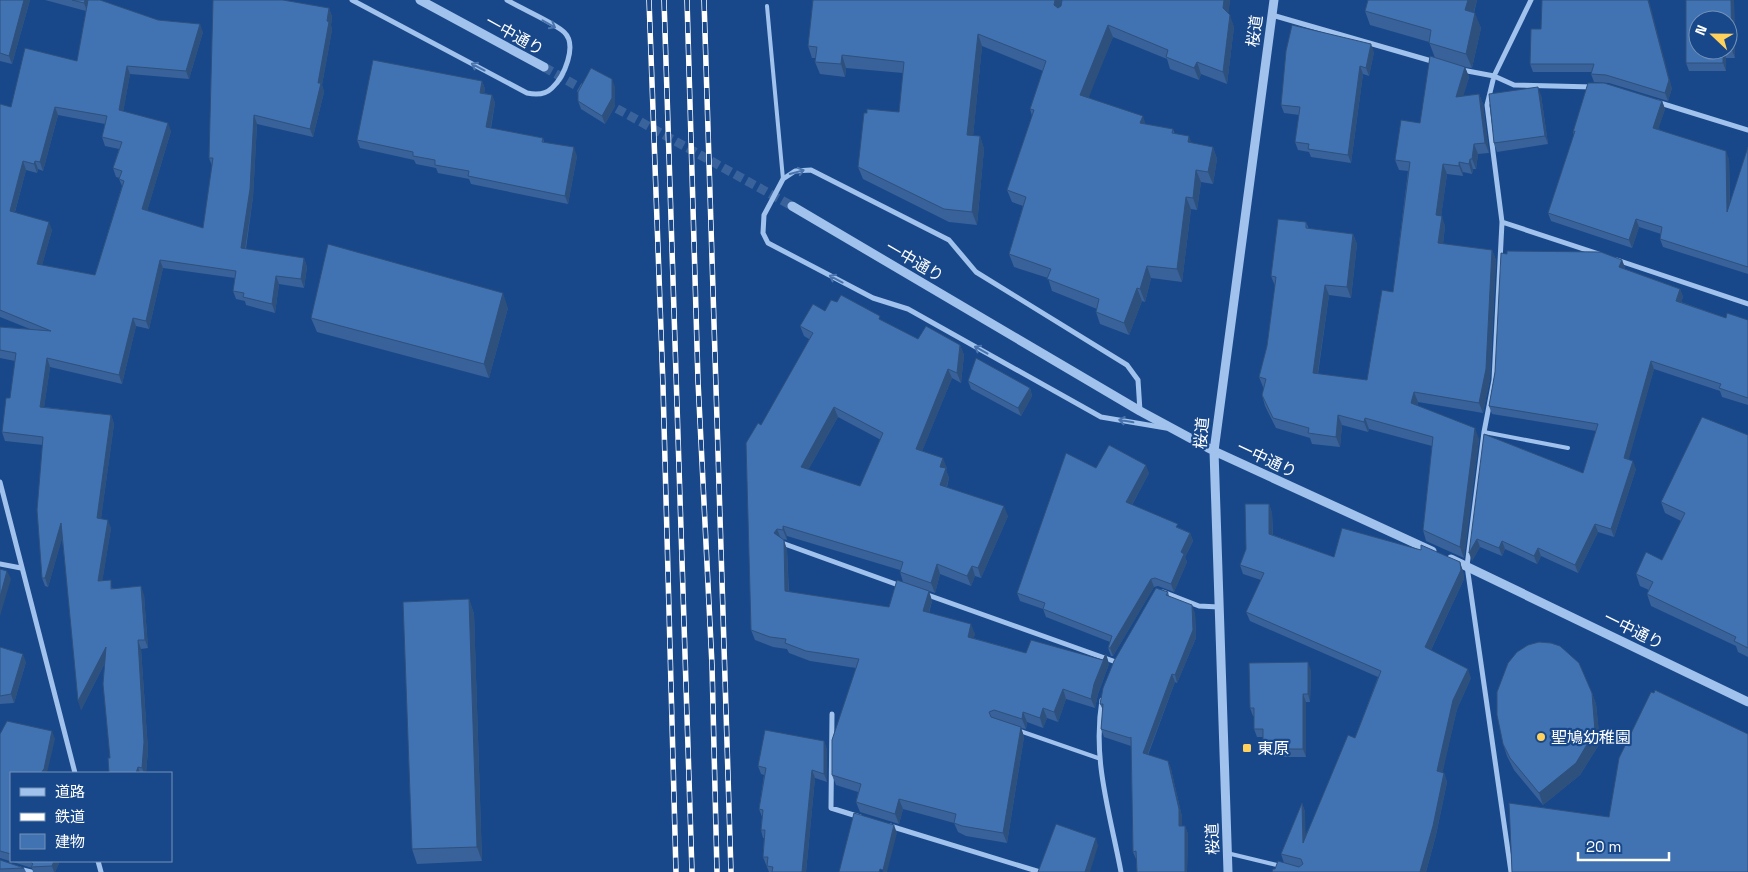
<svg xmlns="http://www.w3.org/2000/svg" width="1748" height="872" font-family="'Space Grotesk','Noto Sans JP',sans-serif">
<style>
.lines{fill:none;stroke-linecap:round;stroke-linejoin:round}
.tertiary-tunnel{stroke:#3b639b;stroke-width:9;stroke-dasharray:9 4.5;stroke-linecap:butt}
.service{stroke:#a0c2ed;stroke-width:4}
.minor{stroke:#a0c2ed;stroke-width:5}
.tertiary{stroke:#a0c2ed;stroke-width:9}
.rail-casing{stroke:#fff;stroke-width:5.5}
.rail{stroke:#184889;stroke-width:4;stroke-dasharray:11;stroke-linecap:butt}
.wall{fill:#386299;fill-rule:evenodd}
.shaded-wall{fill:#2e507d}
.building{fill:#4172b2;stroke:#2e507d;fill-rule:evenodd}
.oneway{stroke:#4873ac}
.poi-dot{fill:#ffd15d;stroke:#184889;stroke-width:2}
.labels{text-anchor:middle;stroke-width:4.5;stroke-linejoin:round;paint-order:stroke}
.street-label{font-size:16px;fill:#fff;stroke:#184889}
.poi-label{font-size:16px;fill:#fff;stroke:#184889;text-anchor:start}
</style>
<rect width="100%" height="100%" fill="#184889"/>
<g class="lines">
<path class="tertiary-tunnel" d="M 544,67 L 589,93
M 605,102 L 792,206"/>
<path class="service" d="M 767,6 L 783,179
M 1484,432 L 1568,448
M 1020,731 L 1098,758
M 1227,853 L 1281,866"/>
<path class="minor" d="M 352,0 L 527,93 C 536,95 545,95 552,88 C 564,77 578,45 564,32 C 555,23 520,8 507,0
M 1272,15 L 1435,62
M 1462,70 L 1494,76 L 1514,85 L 1593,87
M 1657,102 L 1748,130
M 1502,222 L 1599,254
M 1617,260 L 1748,304
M 1140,411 L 1138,380 L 1127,365 L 976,272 L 949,240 L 811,170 L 795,171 L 783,179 L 764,215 L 763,233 L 768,243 L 873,298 L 908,309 L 1101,417 L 1166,428
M 0,482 L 75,773
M 782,543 L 901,586
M 0,564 L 21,568
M 1163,592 L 1199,606 L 1219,607
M 925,594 L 1116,662
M 1102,700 C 1092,760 1110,813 1121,872
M 832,714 L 831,808 L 860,817
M 890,826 L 1040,872
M 98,861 L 101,872
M 19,869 L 31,872
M 1511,872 L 1467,566 L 1484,432 L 1494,380 L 1502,222 L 1487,105 L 1494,76 L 1531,0"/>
<path class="tertiary" d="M 420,0 L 544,67
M 792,206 L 1140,411 L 1214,451 L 1432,551
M 1451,559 L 1748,702
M 1228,872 L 1214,451 L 1274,0"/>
<g class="rail-casing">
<path id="rail" d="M 649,0 L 663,386 L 676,872
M 664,0 L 692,872
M 687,0 L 698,381 L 712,665 L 717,872
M 704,0 L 731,872"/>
</g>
<use href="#rail" class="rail"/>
</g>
<path class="wall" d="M 0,0 L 30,0 L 12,64 L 0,61 Z
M 45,0 L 100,0 L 158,20 L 203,32 L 189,79 L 130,74 L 123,112 L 171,131 L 147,211 L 203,228 L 212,166 L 209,158 L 329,8 L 332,17 L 331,25 L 332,30 L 322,85 L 324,92 L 313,137 L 257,124 L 253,197 L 246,249 L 304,258 L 307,267 L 304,288 L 279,284 L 275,313 L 246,305 L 245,301 L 236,299 L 233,291 L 235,278 L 163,268 L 149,329 L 136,326 L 122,384 L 50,367 L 44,407 L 111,415 L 114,424 L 101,518 L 111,528 L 102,581 L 114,589 L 144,595 L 148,648 L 141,649 L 148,750 L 146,773 L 109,773 L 110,758 L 105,663 L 81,710 L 62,538 L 48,587 L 45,586 L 42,578 L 43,445 L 5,441 L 2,432 L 10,398 L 15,361 L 0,358 L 0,327 L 30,329 L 0,317 L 0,104 L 11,107 L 77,61 L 86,11 ZM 58,115 L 105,124 L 102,137 L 105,146 L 119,149 L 113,168 L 116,177 L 120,178 L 119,179 L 122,186 L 95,275 L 42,265 L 52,230 L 15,212 L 26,170 L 37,173 L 38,169 L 43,171 Z
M 813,0 L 1061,0 L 1060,7 L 1061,6 L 1062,0 L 1230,0 L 1228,13 L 1234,27 L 1227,84 L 1201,74 L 1199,80 L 1170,69 L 1167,59 L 1113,37 L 1088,97 L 1145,124 L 1173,129 L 1175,134 L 1192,143 L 1213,147 L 1217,159 L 1213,184 L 1201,182 L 1197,210 L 1191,209 L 1182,282 L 1151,278 L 1145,302 L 1142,301 L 1129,335 L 1100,324 L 1096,312 L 1097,309 L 1052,291 L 1048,278 L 1014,267 L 1009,254 L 1023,206 L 1012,202 L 1007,190 L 1032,116 L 1030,109 L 1043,71 L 982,46 L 973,136 L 980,136 L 984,149 L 977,225 L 949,222 L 863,179 L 858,167 L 899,112 L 903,73 L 846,68 L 845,77 L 820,74 L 815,62 L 816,58 L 812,58 L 808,46 Z
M 1368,0 L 1477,0 L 1474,13 L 1481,28 L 1472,68 L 1465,67 L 1469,77 L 1463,96 L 1479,94 L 1483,104 L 1489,153 L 1478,154 L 1476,169 L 1473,169 L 1472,174 L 1463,172 L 1463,176 L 1447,174 L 1441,216 L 1445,226 L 1443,244 L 1492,250 L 1496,260 L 1490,379 L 1483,413 L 1418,402 L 1417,406 L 1479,439 L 1464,558 L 1426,541 L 1423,530 L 1432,446 L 1369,429 L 1368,432 L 1342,425 L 1340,447 L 1312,444 L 1310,438 L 1276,428 L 1265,406 L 1262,395 L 1264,388 L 1263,387 L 1259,377 L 1267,346 L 1275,286 L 1271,276 L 1306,222 L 1309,229 L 1353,234 L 1357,244 L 1351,298 L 1329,295 L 1318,374 L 1367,380 L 1393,292 L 1408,171 L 1399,170 L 1395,160 L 1420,123 L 1435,58 L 1429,42 L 1370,25 L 1365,11 Z
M 1734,0 L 1735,58 L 1726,58 L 1726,71 L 1689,71 L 1686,63 Z
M 1541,29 L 1672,88 L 1668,101 L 1609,83 L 1594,82 L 1591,74 L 1592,72 L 1533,72 L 1530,64 Z
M 1374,52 L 1369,76 L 1363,74 L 1351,163 L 1311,157 L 1309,152 L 1298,150 L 1295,142 L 1299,115 L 1284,113 L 1281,105 Z
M 482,81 L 485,89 L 484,93 L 492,95 L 495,103 L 491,128 L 543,138 L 544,142 L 577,156 L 568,204 L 471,184 L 469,179 L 438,173 L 436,168 L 416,164 L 414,160 L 360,148 L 357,140 Z
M 615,87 L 615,106 L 605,124 L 581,109 L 578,101 Z
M 1541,95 L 1548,144 L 1497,152 L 1494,143 Z
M 1662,101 L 1665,109 L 1658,129 L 1729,159 L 1730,205 L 1748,147 L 1748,274 L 1663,247 L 1660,239 L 1661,234 L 1639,227 L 1632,248 L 1551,221 L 1548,213 L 1574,135 L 1573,132 Z
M 1507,254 L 1622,260 L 1625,268 L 1625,269 L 1680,289 L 1683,297 L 1681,302 L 1726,318 L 1748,320 L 1748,405 L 1722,397 L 1720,391 L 1654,369 L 1628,460 L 1636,469 L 1614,537 L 1598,532 L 1578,573 L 1541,556 L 1537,564 L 1505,549 L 1502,556 L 1480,547 L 1472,561 L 1484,434 L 1583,473 L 1596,431 L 1492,414 L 1489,406 L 1495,372 Z
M 508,308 L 489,378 L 317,332 L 311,318 Z
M 825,311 L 881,320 L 918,339 L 960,345 L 964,355 L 961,383 L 952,378 L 922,451 L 947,468 L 946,470 L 949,478 L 947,487 L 1008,516 L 981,578 L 975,576 L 971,586 L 940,574 L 935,593 L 903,582 L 900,572 L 900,570 L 787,536 L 787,540 L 783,539 L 787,550 L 789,592 L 889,607 L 929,591 L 932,601 L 929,613 L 975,634 L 973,638 L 1026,653 L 1103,660 L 1106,654 L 1109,664 L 1098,694 L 1095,708 L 1066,699 L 1058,722 L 1047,718 L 1043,728 L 1027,722 L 1026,729 L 1021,728 L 1024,737 L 1007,843 L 966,836 L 958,832 L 954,823 L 903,809 L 899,824 L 860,812 L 856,802 L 858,792 L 836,785 L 832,775 L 856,668 L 810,661 L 789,653 L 787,649 L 773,647 L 755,640 L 751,630 L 809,339 L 804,336 L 800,326 ZM 838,417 L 881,440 L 860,486 L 808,470 Z
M 968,381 L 1030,388 L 1032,396 L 1021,416 L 971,389 Z
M 1748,435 L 1748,657 L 1738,652 L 1736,646 L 1651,606 L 1647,594 L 1649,590 L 1640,586 L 1636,574 L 1662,560 L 1681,521 L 1665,513 L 1661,502 Z
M 1096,468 L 1149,473 L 1132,505 L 1190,533 L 1193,541 L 1185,557 L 1187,562 L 1174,592 L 1158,586 L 1154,587 L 1113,656 L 1111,656 L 1108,648 L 1110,642 L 1046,617 L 1043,609 L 1020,601 L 1017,593 Z
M 1269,504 L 1272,513 L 1273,535 L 1334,557 L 1463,571 L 1464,579 L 1431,650 L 1471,678 L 1457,709 L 1442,773 L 1444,773 L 1447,782 L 1436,835 L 1426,872 L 1272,872 L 1284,863 L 1281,854 L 1302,803 L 1305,812 L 1305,836 L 1355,738 L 1378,677 L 1250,621 L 1246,612 L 1261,580 L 1243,574 L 1240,565 Z
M 1168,592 L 1169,596 L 1195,613 L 1196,638 L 1177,683 L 1175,682 L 1148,755 L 1168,761 L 1171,769 L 1182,817 L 1182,826 L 1185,826 L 1188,834 L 1187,872 L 1137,872 L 1136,859 L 1133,852 L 1131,746 L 1104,737 L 1101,729 L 1103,710 L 1100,704 Z
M 469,599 L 474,614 L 482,861 L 417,864 L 412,849 Z
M 0,647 L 26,662 L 14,703 L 0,704 Z
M 1311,670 L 1310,702 L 1306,702 L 1306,757 L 1280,757 L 1277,750 L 1266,751 L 1263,743 L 1263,737 L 1257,737 L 1254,729 L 1254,716 L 1253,716 L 1250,708 Z
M 1592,693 L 1596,704 L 1600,743 L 1580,775 L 1543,805 L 1514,770 L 1507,756 L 1503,744 Z
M 0,734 L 55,739 L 11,773 L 11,861 L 60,861 L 55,872 L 33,872 L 32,868 L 0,858 Z
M 824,741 L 827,750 L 827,782 L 815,778 L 806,872 L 769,872 L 763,857 L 764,838 L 763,838 L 761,830 L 762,817 L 759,809 L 764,775 L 761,774 L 758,766 Z
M 0,860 L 24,868 L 26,872 L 0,872 Z"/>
<path class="shaded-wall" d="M 24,0 L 30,0 L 12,64 L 9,56 Z
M 85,0 L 90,0 L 87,11 L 84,3 Z
M 1055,0 L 1061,0 L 1058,17 L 1054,5 Z
M 1224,0 L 1230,0 L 1228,20 L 1223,8 Z
M 1468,0 L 1477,0 L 1470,25 L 1465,10 Z
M 1648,0 L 1649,0 L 1672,88 L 1668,101 L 1665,93 Z
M 1731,0 L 1734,0 L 1735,58 L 1732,50 Z
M 329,8 L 332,17 L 331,25 L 332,30 L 322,85 L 324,92 L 313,137 L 310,129 Z
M 1475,13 L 1481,28 L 1472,68 L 1466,54 Z
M 1230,15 L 1234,27 L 1227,84 L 1223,72 Z
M 200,24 L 203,32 L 189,79 L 186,71 Z
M 1108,25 L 1113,37 L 1085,107 L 1080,95 Z
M 978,34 L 982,46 L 972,148 L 967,135 Z
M 1371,44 L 1374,52 L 1369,76 L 1366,68 Z
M 1723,50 L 1726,58 L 1726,71 L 1723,63 Z
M 842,55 L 846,68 L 845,77 L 841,64 Z
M 1197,62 L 1201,74 L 1199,80 L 1194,68 Z
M 127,66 L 130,74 L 122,119 L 119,110 Z
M 1360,66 L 1363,74 L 1351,163 L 1348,155 Z
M 1465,67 L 1469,77 L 1460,107 L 1456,97 Z
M 612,79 L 615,87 L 615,106 L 605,124 L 602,116 Z
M 482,81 L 485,89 L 483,101 L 480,93 Z
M 1538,87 L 1541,95 L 1548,144 L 1545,136 Z
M 1479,94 L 1483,104 L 1489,153 L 1485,143 Z
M 492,95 L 495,103 L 489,135 L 486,127 Z
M 1662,101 L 1665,109 L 1656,136 L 1653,128 Z
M 55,107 L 58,115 L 43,171 L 40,162 Z
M 254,115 L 257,124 L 253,197 L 244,256 L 241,248 Z
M 1143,116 L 1147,128 L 1140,123 Z
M 168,123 L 171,131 L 145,218 L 142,209 Z
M 980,136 L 984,149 L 977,225 L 972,212 Z
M 1189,136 L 1194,149 L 1188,142 Z
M 1474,144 L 1478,154 L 1476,169 L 1472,159 Z
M 574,147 L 577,156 L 568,204 L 565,196 Z
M 1213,147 L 1217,159 L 1213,184 L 1208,172 Z
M 1726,151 L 1729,159 L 1730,220 L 1727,212 Z
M 1470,159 L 1473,169 L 1472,174 L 1469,164 Z
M 23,161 L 26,170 L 13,219 L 10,211 Z
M 35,161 L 38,169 L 37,173 L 34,164 Z
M 1459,162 L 1463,172 L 1463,176 L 1459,166 Z
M 1443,164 L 1447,174 L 1440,225 L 1436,215 Z
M 1196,170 L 1201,182 L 1197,210 L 1193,198 Z
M 1186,197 L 1191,209 L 1182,282 L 1177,269 Z
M 1442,216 L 1445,226 L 1442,253 L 1438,243 Z
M 1636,219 L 1639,227 L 1632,248 L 1629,240 Z
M 49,222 L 52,230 L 40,273 L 37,264 Z
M 1353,234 L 1357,244 L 1351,298 L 1347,287 Z
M 1492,250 L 1496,260 L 1490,379 L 1483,413 L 1479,403 Z
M 304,258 L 307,267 L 304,288 L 301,279 Z
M 160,260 L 163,268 L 149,329 L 146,321 Z
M 1622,260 L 1625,268 L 1622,275 L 1619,267 Z
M 1147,266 L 1151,278 L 1145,302 L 1140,289 Z
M 276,276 L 279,284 L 275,313 L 272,304 Z
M 1325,285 L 1329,295 L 1316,384 L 1313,373 Z
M 1137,288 L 1142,301 L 1129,335 L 1124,323 Z
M 1680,289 L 1683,297 L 1679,309 L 1676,301 Z
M 503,293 L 508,308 L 489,378 L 484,364 Z
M 133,318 L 136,326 L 122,384 L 119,375 Z
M 960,345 L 964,355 L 961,383 L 957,373 Z
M 47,358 L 50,367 L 43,415 L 40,407 Z
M 1651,361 L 1654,369 L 1627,466 L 1624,458 Z
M 948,369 L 952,378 L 919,459 L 916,449 Z
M 1030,388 L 1032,396 L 1021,416 L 1018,408 Z
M 1414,392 L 1418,402 L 1415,413 L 1411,403 Z
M 834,407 L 838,417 L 804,477 L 801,467 Z
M 111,415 L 114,424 L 100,526 L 97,518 Z
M 1338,415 L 1342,425 L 1340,447 L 1336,437 Z
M 1365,418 L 1369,429 L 1368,432 L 1364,422 Z
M 1475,428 L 1479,439 L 1464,558 L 1460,547 Z
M 943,458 L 947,468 L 946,470 L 949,478 L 944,494 L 940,485 L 940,467 Z
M 1633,461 L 1636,469 L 1614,537 L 1611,529 Z
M 1146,465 L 1149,473 L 1129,510 L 1126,502 Z
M 1269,504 L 1272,513 L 1273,543 L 1269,534 Z
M 1004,506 L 1008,516 L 981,578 L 978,568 Z
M 108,520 L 111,528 L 101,590 L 98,581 Z
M 61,523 L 64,532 L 48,587 L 45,578 Z
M 1595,524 L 1598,532 L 1578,573 L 1575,565 Z
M 783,526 L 787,536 L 787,540 L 783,530 Z
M 777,529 L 781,539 L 774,533 Z
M 1190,533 L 1193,541 L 1185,557 L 1187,562 L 1174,592 L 1171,584 L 1181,552 Z
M 1477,539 L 1480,547 L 1472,561 L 1469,553 Z
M 784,540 L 787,550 L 789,601 L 785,591 Z
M 1502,541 L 1505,549 L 1502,556 L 1499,548 Z
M 1538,548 L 1541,556 L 1537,564 L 1534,556 Z
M 1460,562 L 1463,571 L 1464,579 L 1428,656 L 1425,647 Z
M 937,564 L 940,574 L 935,593 L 931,583 Z
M 972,566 L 975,576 L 971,586 L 967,576 Z
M 7,571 L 11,579 L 0,616 L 0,597 Z
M 1151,579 L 1154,587 L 1113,656 L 1110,648 Z
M 141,586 L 144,595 L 148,648 L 145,640 Z
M 929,591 L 932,601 L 926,621 L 923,611 Z
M 469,599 L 474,614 L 482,861 L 477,847 Z
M 1192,605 L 1195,613 L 1196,638 L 1177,683 L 1175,675 Z
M 971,624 L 975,634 L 971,647 L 968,637 Z
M 138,640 L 141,649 L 148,750 L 146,773 L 144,773 L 142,768 Z
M 106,647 L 109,655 L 81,710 L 78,701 Z
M 23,654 L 26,662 L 14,703 L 11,694 Z
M 1106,654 L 1109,664 L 1098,694 L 1095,708 L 1091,699 L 1094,684 Z
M 1308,662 L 1311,670 L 1310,702 L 1308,694 Z
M 1468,669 L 1471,678 L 1457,709 L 1441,780 L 1437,771 L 1453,700 Z
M 1172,674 L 1175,682 L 1145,761 L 1143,753 Z
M 1063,689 L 1066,699 L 1058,722 L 1054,712 Z
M 1592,693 L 1596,704 L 1600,743 L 1580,775 L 1543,805 L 1539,793 Z
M 1303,694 L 1306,702 L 1306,757 L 1303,749 Z
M 1043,708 L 1047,718 L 1043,728 L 1040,718 Z
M 1023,712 L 1027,722 L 1026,729 L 1022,719 Z
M 1021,727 L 1024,737 L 1007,843 L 1003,833 Z
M 52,731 L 55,739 L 47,773 L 41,773 Z
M 824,741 L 827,750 L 827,782 L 824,774 Z
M 1168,761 L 1171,769 L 1182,817 L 1182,834 L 1179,826 Z
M 138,767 L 140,773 L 136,773 Z
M 812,770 L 815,778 L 806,872 L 802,872 Z
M 1444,773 L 1447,782 L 1436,835 L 1426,872 L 1420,872 Z
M 899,799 L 903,809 L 899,824 L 895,814 Z
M 1302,803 L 1305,812 L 1306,852 L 1303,843 Z
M 894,825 L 897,833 L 887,872 L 883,872 L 883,870 Z
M 1185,826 L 1188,834 L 1187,872 L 1185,872 Z
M 1096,838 L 1098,846 L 1090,872 L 1085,872 Z
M 54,861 L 60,861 L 55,872 L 54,872 L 52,866 Z"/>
<path class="building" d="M 0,0 L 24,0 L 9,56 L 0,53 Z
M 72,0 L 85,0 L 84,3 Z
M 88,0 L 100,0 L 158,20 L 200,24 L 186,71 L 127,66 L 119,110 L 168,123 L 142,209 L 203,228 L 213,158 L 209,158 L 213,0 L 283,0 L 329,8 L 327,21 L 329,22 L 318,83 L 321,83 L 310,129 L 254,115 L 250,189 L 241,248 L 304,258 L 301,279 L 276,276 L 272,304 L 243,297 L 244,293 L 233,291 L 236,271 L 160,260 L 146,321 L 133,318 L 119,375 L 47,358 L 40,407 L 111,415 L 97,518 L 108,520 L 98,581 L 111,580 L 111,589 L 141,586 L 145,640 L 138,640 L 144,742 L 142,768 L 138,767 L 136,773 L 109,773 L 108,758 L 110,758 L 103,684 L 106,647 L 78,701 L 61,523 L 45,578 L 42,578 L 37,510 L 43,437 L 2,432 L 6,398 L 10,398 L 16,353 L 0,350 L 0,327 L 51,331 L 0,310 L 0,104 L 11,107 L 25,48 L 77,61 ZM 55,107 L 107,116 L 102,137 L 122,142 L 113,168 L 122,171 L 119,179 L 124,181 L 95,275 L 37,264 L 49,222 L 10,211 L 23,161 L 34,164 L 35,161 L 40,162 Z
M 813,0 L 1055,0 L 1054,5 L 1058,8 L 1061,6 L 1062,0 L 1224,0 L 1223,8 L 1230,15 L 1223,72 L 1197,62 L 1194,68 L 1166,57 L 1168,50 L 1108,25 L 1080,95 L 1143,116 L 1140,123 L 1173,129 L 1172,133 L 1189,136 L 1188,142 L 1213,147 L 1208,172 L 1196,170 L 1193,198 L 1186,197 L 1177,269 L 1147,266 L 1140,289 L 1137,288 L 1124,323 L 1096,312 L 1099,299 L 1047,279 L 1051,269 L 1009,254 L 1026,197 L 1007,190 L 1034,110 L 1030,109 L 1046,61 L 978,34 L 967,135 L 980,136 L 972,212 L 944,209 L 858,167 L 864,113 L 867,113 L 867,109 L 899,112 L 904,62 L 842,55 L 841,64 L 815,62 L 817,47 L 808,46 Z
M 1368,0 L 1468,0 L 1465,10 L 1475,13 L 1466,54 L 1429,43 L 1431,30 L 1365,11 Z
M 1542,0 L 1648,0 L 1669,80 L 1665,93 L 1606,75 L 1591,74 L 1594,64 L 1530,64 L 1531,29 L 1541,29 Z
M 1686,0 L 1731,0 L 1732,50 L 1723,50 L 1723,63 L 1686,63 ZM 1698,20 L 1728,20 L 1728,50 L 1698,50 Z
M 1292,25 L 1371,44 L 1366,68 L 1360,66 L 1348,155 L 1308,149 L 1309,144 L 1295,142 L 1300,107 L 1281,105 L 1286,51 Z
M 1430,56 L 1465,67 L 1456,97 L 1479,94 L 1485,143 L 1474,144 L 1472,159 L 1470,159 L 1469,164 L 1459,162 L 1459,166 L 1443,164 L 1436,215 L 1442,216 L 1438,243 L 1492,250 L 1486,369 L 1479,403 L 1414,392 L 1411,403 L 1475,428 L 1460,547 L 1423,530 L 1433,437 L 1365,418 L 1364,422 L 1338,415 L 1336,437 L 1308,433 L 1309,428 L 1273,418 L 1262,395 L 1266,379 L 1259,377 L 1267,346 L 1276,277 L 1271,276 L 1278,219 L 1306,222 L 1306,228 L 1353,234 L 1347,287 L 1325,285 L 1313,373 L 1367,380 L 1382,290 L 1393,292 L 1410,162 L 1395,160 L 1401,120 L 1420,123 Z
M 373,60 L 482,81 L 480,93 L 492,95 L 486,127 L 543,138 L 542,142 L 574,147 L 565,196 L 468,176 L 469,171 L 435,165 L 435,160 L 413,156 L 413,152 L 357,140 Z
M 591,68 L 612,79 L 612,98 L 602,116 L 578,101 L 578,92 Z
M 1588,83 L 1604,83 L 1662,101 L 1653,128 L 1726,151 L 1727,212 L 1748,147 L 1748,267 L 1660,239 L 1662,227 L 1636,219 L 1629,240 L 1548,213 L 1575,131 L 1573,132 Z
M 1538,87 L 1545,136 L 1494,143 L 1489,94 Z
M 328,244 L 503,293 L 484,364 L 311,318 Z
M 1507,251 L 1601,252 L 1622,260 L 1619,267 L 1680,289 L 1676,301 L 1726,318 L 1727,313 L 1748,320 L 1748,398 L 1719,388 L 1721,384 L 1651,361 L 1624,458 L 1633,461 L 1611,529 L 1595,524 L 1575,565 L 1538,548 L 1534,556 L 1502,541 L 1499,548 L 1477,539 L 1469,553 L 1484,434 L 1583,473 L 1598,424 L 1489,406 L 1495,372 L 1501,253 L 1507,254 Z
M 841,295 L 880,316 L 879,319 L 918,339 L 926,326 L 960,345 L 957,373 L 948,369 L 916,449 L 943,458 L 940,467 L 946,468 L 940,485 L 1004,506 L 978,568 L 972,566 L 967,576 L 937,564 L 931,583 L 900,572 L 903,562 L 783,526 L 783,530 L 777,529 L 774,533 L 784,540 L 785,591 L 889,607 L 897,580 L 929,591 L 923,611 L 971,624 L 968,637 L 1026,653 L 1031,640 L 1103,660 L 1106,654 L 1094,684 L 1091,699 L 1063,689 L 1054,712 L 1043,708 L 1040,718 L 1023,712 L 1022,719 L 994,710 L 989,712 L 991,717 L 1021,727 L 1003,833 L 962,826 L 954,823 L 956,814 L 899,799 L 895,814 L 856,802 L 861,784 L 832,775 L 832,740 L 859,659 L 806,651 L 785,643 L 786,639 L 770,637 L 751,630 L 746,443 L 758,423 L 761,425 L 813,333 L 800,326 L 813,304 L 825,311 L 831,300 L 837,302 ZM 834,407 L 883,433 L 860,486 L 801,467 Z
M 976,358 L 1030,388 L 1018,408 L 968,381 Z
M 1702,417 L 1748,435 L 1748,648 L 1734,641 L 1736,637 L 1647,594 L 1653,582 L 1636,574 L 1646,552 L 1662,560 L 1685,513 L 1661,502 Z
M 1109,445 L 1146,465 L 1126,502 L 1178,524 L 1176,527 L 1190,533 L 1181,552 L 1184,554 L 1171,584 L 1155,578 L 1151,579 L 1110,648 L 1108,648 L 1112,636 L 1043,609 L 1045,603 L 1017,593 L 1066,453 L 1096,468 Z
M 1245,504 L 1269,504 L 1269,534 L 1334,557 L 1342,528 L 1421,550 L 1421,545 L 1460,562 L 1461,570 L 1425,647 L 1468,669 L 1453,700 L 1437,771 L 1444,773 L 1433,826 L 1420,872 L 1272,872 L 1273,869 L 1275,869 L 1278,861 L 1299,867 L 1303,864 L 1301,859 L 1281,854 L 1302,803 L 1303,843 L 1348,735 L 1355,738 L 1381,671 L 1246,612 L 1264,573 L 1240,565 L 1246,549 Z
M 0,569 L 7,571 L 0,597 Z
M 1156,588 L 1168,592 L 1166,595 L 1192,605 L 1193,630 L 1175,675 L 1172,674 L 1143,753 L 1168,761 L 1179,809 L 1179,826 L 1185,826 L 1185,872 L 1137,872 L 1136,851 L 1133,852 L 1131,737 L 1130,738 L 1101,729 L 1103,704 L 1100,704 L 1103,688 L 1114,661 Z
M 469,599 L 477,847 L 412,849 L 403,602 Z
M 1539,642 L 1551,643 L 1560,646 L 1579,663 L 1592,693 L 1595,731 L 1576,763 L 1539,793 L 1510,758 L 1503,744 L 1497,715 L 1497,692 L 1508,663 L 1517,652 L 1528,645 Z
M 0,647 L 23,654 L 11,694 L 0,696 Z
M 1308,662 L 1308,694 L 1303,694 L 1303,749 L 1277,749 L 1277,742 L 1263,743 L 1263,729 L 1254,729 L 1254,708 L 1250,708 L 1249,663 Z
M 1655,690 L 1748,734 L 1748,872 L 1512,872 L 1509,803 L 1609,817 L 1619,758 L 1651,692 L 1654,693 Z
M 7,721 L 52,731 L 44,769 L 41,773 L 11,773 L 11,854 L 0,851 L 0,734 Z
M 765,730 L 824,741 L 824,774 L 812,770 L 802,872 L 772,872 L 773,867 L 767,866 L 768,857 L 763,857 L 765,830 L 761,830 L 763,810 L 759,809 L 766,768 L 758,766 Z
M 854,813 L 894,825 L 883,870 L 880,869 L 879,872 L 839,872 Z
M 1056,824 L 1096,838 L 1085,872 L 1038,872 Z
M 0,860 L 24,868 L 0,869 Z
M 30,861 L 54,861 L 52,866 L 31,867 L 33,864 Z"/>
<defs><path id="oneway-shaft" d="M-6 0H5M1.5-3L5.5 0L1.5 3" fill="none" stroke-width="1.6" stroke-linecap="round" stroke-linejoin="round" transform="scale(1.25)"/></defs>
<g class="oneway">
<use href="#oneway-shaft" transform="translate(549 24) rotate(29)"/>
<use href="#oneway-shaft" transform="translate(478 67) rotate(-152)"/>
<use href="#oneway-shaft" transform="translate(797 172) rotate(-15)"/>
<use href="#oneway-shaft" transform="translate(836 279) rotate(-152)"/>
<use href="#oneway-shaft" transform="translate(981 350) rotate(-151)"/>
<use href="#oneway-shaft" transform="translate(1126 421) rotate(-170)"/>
</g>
<g class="poi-dot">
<circle cx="1541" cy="737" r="5"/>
<rect x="1242" y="743" width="10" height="10" rx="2.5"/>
</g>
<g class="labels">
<g class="street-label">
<text transform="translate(1254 31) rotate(-82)" y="6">桜道</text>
<text transform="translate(515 35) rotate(29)" y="6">一中通り</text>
<text transform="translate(915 261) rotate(30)" y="6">一中通り</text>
<text transform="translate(1201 433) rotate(-85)" y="6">桜道</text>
<text transform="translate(1267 459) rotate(25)" y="6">一中通り</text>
<text transform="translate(1634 630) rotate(26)" y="6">一中通り</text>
<text transform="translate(1212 839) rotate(-92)" y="6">桜道</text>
</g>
<g class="poi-label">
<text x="1551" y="743">聖鳩幼稚園</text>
<text x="1257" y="754">東原</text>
</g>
</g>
<rect x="10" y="772" width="162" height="90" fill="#184889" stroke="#7491b8"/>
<rect x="20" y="788" width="25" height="8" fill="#a0c2ed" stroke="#7491b8"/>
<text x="55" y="797" font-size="15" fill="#ffffff">道路</text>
<rect x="20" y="813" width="25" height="8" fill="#ffffff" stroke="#7491b8"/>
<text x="55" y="822" font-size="15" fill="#ffffff">鉄道</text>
<rect x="20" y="834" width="25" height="15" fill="#4172b2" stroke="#7491b8"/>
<text x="55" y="847" font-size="15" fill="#ffffff">建物</text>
<g transform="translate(1713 35) rotate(292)"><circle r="24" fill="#184889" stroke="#7491b8"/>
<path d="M0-4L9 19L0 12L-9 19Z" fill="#ffd15d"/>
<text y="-8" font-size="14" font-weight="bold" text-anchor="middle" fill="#ffffff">N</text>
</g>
<path d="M1578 852v8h91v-8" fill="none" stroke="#ffffff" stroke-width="2.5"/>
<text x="1586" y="852" font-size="15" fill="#ffffff" stroke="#184889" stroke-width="4" paint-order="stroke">20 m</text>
</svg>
